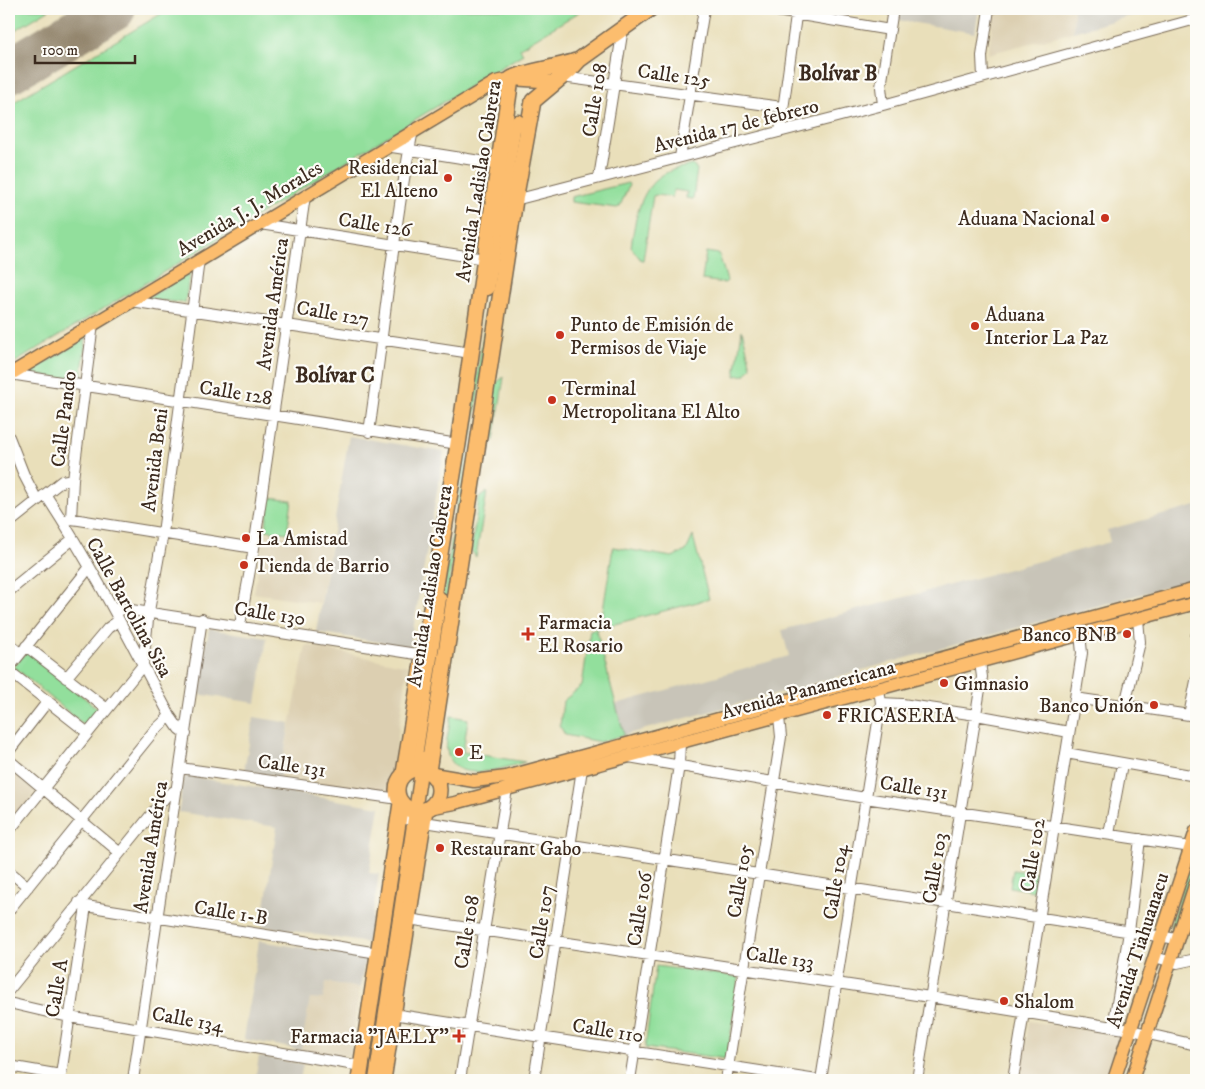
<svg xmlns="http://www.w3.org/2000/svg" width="1205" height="1089" font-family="'IM FELL DW Pica',serif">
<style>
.built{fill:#dccfb1}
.industrial{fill:#c8c4b8}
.green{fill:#92df9c;stroke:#66845d}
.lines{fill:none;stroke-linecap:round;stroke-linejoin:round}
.runway{stroke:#92846c;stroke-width:45}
.minor-casing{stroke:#786955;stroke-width:12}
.major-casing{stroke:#786955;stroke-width:15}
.highway-casing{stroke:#786955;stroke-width:18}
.minor{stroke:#fff;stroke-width:10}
.major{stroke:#fcbd6e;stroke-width:12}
.highway{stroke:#fcbd6e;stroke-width:15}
.poi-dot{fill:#c8321e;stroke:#fdfcf7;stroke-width:2}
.labels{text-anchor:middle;stroke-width:4.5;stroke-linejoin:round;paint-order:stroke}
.street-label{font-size:20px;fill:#3b2a1e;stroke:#fdfcf7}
.poi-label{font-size:20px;fill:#3b2a1e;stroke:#fdfcf7;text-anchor:start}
.neighbourhood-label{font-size:21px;font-weight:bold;fill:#3b2a1e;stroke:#fdfcf7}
</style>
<rect width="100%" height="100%" fill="#fdfcf7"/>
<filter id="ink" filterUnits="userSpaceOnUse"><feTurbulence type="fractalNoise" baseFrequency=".02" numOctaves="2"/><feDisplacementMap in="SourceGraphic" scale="10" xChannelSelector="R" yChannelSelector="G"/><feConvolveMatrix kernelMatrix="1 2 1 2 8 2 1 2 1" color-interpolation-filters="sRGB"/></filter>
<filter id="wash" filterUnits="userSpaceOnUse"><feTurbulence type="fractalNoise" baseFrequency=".0096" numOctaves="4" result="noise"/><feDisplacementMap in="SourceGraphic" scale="20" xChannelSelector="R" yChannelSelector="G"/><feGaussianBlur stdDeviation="1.12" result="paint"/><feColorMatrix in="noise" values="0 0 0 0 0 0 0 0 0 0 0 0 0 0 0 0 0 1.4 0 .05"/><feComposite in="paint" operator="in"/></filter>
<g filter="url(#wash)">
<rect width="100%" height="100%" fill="#e9dfba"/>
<path class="built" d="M 995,9 L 1074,9 L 1073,32 L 988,54 Z
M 264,533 L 330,543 L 320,603 L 254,593 Z
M 306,645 L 408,666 L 389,795 L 280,777 Z
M 9,762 L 39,786 L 9,829 Z
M 326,982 L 360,988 L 350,1057 L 301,1050 L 310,997 Z
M 1029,1021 L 1122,1036 L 1108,1080 L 1020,1080 Z"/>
<path class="industrial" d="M 900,9 L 979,9 L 975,33 L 898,20 Z
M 1074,9 L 1134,9 L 1134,15 L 1073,32 Z
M 349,436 L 444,452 L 410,647 L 316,632 Z
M 1196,506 L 1196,579 L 624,735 L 616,704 L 789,656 L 782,630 L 1110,542 L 1107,530 Z
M 209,629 L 267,638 L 256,703 L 197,694 Z
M 254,717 L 290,723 L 280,777 L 244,771 Z
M 187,776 L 380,807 L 369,873 L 379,874 L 368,943 L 262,926 L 277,827 L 179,812 L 183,778 Z
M 259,941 L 362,957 L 365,961 L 360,988 L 326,982 L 323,999 L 310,998 L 301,1050 L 244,1039 Z
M 259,1056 L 303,1064 L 300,1080 L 255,1080 Z"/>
<path class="green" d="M 9,9 L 50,9 L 9,34 Z
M 169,9 L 584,9 L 520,48 L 523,54 L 9,366 L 9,105 Z
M 516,123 L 520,124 L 423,751 L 419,750 Z
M 692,165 L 697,169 L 693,199 L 686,198 L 687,192 L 674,190 L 672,197 L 656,195 L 653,196 L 643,260 L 641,260 L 631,247 C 635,220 640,184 668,172 C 676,168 684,167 692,165 Z
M 628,183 L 629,185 L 620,206 L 617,208 L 571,202 L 571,197 Z
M 706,252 L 719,254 L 727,281 L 725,283 L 702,280 Z
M 190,272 L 185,303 L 146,299 Z
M 742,330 L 751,367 L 745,375 L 735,376 Z
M 86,338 L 81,382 L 28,373 Z
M 504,377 L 494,441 L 488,434 L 496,383 Z
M 487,492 L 476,557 L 471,550 L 479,498 Z
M 270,498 L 292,501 L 287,533 L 265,530 Z
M 693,536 L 709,599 L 596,629 L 624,735 L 600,742 L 565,735 L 560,726 L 563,701 L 582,686 L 590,630 L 596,628 L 601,623 L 613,547 L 672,557 L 686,551 Z
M 27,651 L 103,713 L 90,730 L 14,667 Z
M 451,716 L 468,719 L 463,752 L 525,762 C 504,768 452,786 447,751 C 445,740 450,727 451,716 Z
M 1193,857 L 1196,858 L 1196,872 L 1178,928 L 1170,926 Z
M 1013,870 L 1042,874 L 1039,892 L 1010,887 Z
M 656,966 L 739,977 L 727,1059 L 645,1048 Z"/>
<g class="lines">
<path class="runway" d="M 9,71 L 113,9"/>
</g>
</g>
<g filter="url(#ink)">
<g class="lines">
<g class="minor-casing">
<path id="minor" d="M 765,9 L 890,30
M 562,77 L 782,107
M 983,77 L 982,56 L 989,9
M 883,105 L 881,87 L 893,9
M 780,131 L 797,9
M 386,146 L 499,164
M 680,157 L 704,9
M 599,178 L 623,28
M 515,200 L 883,105 L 1196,19
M 260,224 L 485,259
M 130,301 L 471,353
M 10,374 L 458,444
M 369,432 C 384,331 393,230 413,130
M 9,437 L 24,475 L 37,500
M 45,494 C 92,565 130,641 170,716 L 179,729 L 186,734
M 71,519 L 73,479 L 93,324
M 65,522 L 71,519 L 79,520 L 254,548
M 9,523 L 62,481 L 73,479
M 9,591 L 73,539
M 112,607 L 423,655
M 240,625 L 254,548 L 305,196
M 1196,636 L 1196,637
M 9,644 L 20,653
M 26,646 L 107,709
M 9,668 L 89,568
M 9,671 L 88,733
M 66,678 L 108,628 L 118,621
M 1075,698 L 1196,716
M 881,703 L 902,704 L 976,715 L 1069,732
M 1125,705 L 1140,642 L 1138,619
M 1189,715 L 1196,681
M 9,751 L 48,701
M 1066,753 L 1196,776
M 629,757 L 865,798 L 1191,847
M 9,760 L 119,852
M 180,768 L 399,799
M 399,818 L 1177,939
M 9,831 L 143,665 L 149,611 L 163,533 L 199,260
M 1109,834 L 1122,764
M 9,871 L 28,887
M 79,902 L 86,906 L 378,953
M 9,910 L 153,732 L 170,716
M 408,919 L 930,997 L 1131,1030 L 1196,1045
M 1154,957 L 1177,963 L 1196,959
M 9,990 L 167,795 L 176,790
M 9,1003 L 69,1017 L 361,1066
M 393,1014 L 817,1080
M 1113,1027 L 1129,932 L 1140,839
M 9,1066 L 61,1075 L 86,906
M 133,1080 L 202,619
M 460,1080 L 507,789
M 534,1080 L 582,769
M 630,1080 L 679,765 L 680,742
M 726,1080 L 781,737 L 779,717
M 821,1080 L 881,703 L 879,689
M 917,1080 L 982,677 L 980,662
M 1013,1080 L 1075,698 L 1082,653 L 1080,634"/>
</g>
<g class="major-casing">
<path id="major" d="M 488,289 L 515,124 L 518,121 L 522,124
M 9,375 L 496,82 L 511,79 L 555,82
M 414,769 L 440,598
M 433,774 L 474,781 L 506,777 L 1196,589
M 429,808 L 455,803 L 1196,603
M 375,1080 L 423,758
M 1114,1080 L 1196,831
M 1132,1080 L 1196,882"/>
</g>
<g class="highway-casing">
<path id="highway" d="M397 790a21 21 0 1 1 42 0a21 21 0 1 1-42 0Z
M 428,771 L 515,200 L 533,101 L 570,70 L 579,60 L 650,9
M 404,773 L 458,444 L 511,79 C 516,74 563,66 576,61
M 359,1080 L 401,803
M 383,1080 L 425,810"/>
</g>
<use href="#minor" class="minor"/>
<use href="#major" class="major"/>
<use href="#highway" class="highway"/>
</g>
</g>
<g class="poi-dot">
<circle cx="448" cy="178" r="5"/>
<circle cx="1105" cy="218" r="5"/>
<circle cx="975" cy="326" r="5"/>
<circle cx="560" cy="335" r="5"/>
<circle cx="552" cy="400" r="5"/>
<circle cx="246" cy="538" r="5"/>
<circle cx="244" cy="565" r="5"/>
<path d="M525.5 626.5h5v5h5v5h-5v5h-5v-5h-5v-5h5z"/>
<circle cx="1127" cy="634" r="5"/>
<circle cx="944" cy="683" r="5"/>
<circle cx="1154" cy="705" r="5"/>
<circle cx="827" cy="715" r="5"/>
<circle cx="459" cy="752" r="5"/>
<circle cx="440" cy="848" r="5"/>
<circle cx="1004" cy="1001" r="5"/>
<path d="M456.5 1028.5h5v5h5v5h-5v5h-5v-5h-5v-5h5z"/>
</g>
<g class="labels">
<g class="street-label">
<text transform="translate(674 75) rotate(8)" y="7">Calle 125</text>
<text transform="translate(594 100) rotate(-81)" y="7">Calle 108</text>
<text transform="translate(736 125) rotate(-14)" y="7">Avenida 17 de febrero</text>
<text transform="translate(478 181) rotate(-81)" y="7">Avenida Ladislao Cabrera</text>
<text transform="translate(249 208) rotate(-31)" y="7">Avenida J. J. Morales</text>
<text transform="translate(375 224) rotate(9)" y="7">Calle 126</text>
<text transform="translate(272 304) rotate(-82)" y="7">Avenida América</text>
<text transform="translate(333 313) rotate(10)" y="7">Calle 127</text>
<text transform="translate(236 392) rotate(9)" y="7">Calle 128</text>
<text transform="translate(63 419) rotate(-83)" y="7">Calle Pando</text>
<text transform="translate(154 460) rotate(-83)" y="7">Avenida Beni</text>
<text transform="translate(429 586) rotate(-81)" y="7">Avenida Ladislao Cabrera</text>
<text transform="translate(130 607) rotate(61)" y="7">Calle Bartolina Sisa</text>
<text transform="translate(270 613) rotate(9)" y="7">Calle 130</text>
<text transform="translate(808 689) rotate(-15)" y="7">Avenida Panamericana</text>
<text transform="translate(292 765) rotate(8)" y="7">Calle 131</text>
<text transform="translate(914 787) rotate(9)" y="7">Calle 131</text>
<text transform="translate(150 847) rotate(-81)" y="7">Avenida América</text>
<text transform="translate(1032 855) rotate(-81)" y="7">Calle 102</text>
<text transform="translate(934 868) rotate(-81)" y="7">Calle 103</text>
<text transform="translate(739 881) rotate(-81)" y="7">Calle 105</text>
<text transform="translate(835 882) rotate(-81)" y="7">Calle 104</text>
<text transform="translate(639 909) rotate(-81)" y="7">Calle 106</text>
<text transform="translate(231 912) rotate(9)" y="7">Calle 1-B</text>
<text transform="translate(541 922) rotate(-81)" y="7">Calle 107</text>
<text transform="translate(466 932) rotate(-81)" y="7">Calle 108</text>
<text transform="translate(1137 950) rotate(-72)" y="7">Avenida Tiahuanacu</text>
<text transform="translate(780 957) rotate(8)" y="7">Calle 133</text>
<text transform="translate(56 988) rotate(-81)" y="7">Calle A</text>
<text transform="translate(188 1019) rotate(10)" y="7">Calle 134</text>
<text transform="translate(608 1030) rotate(9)" y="7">Calle 110</text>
</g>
<g class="poi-label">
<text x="438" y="174" text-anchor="end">Residencial<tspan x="438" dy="23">El Alteno</tspan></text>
<text x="1095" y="225" text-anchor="end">Aduana Nacional</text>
<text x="985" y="321">Aduana<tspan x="985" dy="23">Interior La Paz</tspan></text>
<text x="570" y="331">Punto de Emisión de<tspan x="570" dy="23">Permisos de Viaje</tspan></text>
<text x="562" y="395">Terminal<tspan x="562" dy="23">Metropolitana El Alto</tspan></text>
<text x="256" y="545">La Amistad</text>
<text x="254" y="572">Tienda de Barrio</text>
<text x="538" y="629">Farmacia<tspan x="538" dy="23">El Rosario</tspan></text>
<text x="1117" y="641" text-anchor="end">Banco BNB</text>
<text x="954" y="690">Gimnasio</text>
<text x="1144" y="712" text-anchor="end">Banco Unión</text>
<text x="837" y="722">FRICASERIA</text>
<text x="469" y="759">E</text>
<text x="450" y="855">Restaurant Gabo</text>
<text x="1014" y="1008">Shalom</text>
<text x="449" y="1043" text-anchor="end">Farmacia "JAELY"</text>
</g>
<g class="neighbourhood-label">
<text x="838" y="80">Bolívar B</text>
<text x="335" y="382">Bolívar C</text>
</g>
</g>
<rect width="1205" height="1089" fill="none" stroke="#fdfcf7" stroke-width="30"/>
<path d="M35 55v8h100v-8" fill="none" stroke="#3b2a1e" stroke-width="2.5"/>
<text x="42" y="55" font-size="15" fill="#3b2a1e" stroke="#fdfcf7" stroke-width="4" paint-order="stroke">100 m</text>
</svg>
